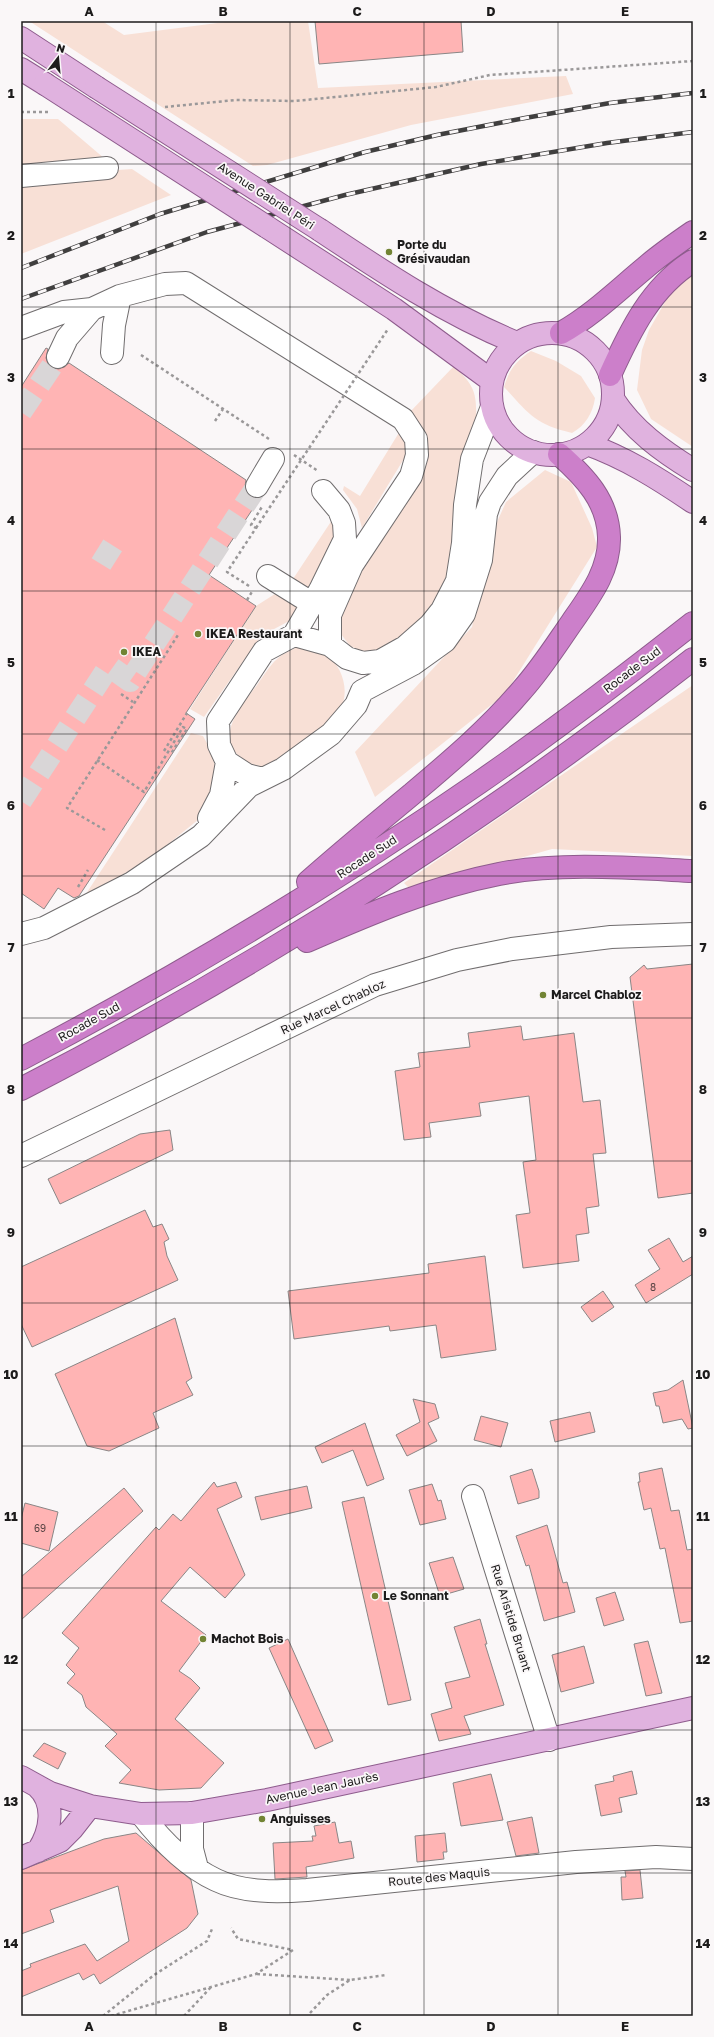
<svg xmlns="http://www.w3.org/2000/svg" width="714" height="2037" font-family="'Golos Text',sans-serif">
<style>
.green{fill:#f8e0d6}
.building{fill:#ffb4b4;stroke:#8a8686}
.lines{fill:none;stroke-linecap:round;stroke-linejoin:round}
.minor-tunnel{stroke:#d9d6d7;stroke-width:22;stroke-dasharray:22 11;stroke-linecap:butt}
.minor-casing{stroke:#706d6e;stroke-width:24}
.major-casing{stroke:#8e5c8d;stroke-width:24}
.highway-casing{stroke:#8e5c8d;stroke-width:24}
.path{stroke:#9a9899;stroke-width:2.5;stroke-dasharray:3 3;stroke-linecap:butt}
.minor{stroke:#fff;stroke-width:22}
.major{stroke:#e0b2df;stroke-width:22}
.highway{stroke:#cc7fca;stroke-width:22}
.rail-casing{stroke:#403f3f;stroke-width:4.5}
.rail{stroke:#faf7f8;stroke-width:3;stroke-dasharray:9;stroke-linecap:butt}
.major-bridge-casing{stroke:#8e5c8d;stroke-width:24;stroke-linecap:butt}
.path-bridge{stroke:#9a9899;stroke-width:2.5;stroke-dasharray:3 3;stroke-linecap:butt}
.major-bridge{stroke:#e0b2df;stroke-width:22}
.grid{fill:none;stroke:#1c1b1b;stroke-width:1;stroke-opacity:0.55}
.poi-dot{fill:#728434;stroke:#faf7f8;stroke-width:1.5}
.labels{text-anchor:middle;stroke-width:3.5;stroke-linejoin:round;paint-order:stroke}
.number-label{font-size:10px;fill:#554141}
.street-label{font-size:12px;fill:#1c1b1b;stroke:#faf7f8}
.poi-label{font-size:12px;font-weight:bold;fill:#1c1b1b;stroke:#faf7f8;text-anchor:start}
.neatline{fill:none;stroke:#1c1b1b;stroke-width:1.5}
.grid-label{font-size:13px;text-anchor:middle;font-weight:bold;fill:#1c1b1b}
</style>
<rect width="100%" height="100%" fill="#faf7f8"/>
<path class="green" d="M 29,21 L 102,21 L 124,35 L 233,21 L 308,21 L 318,88 L 566,76 L 573,94 L 411,125 L 267,165 L 253,166 Z
M 21,119 L 58,119 L 118,170 L 132,169 L 171,195 L 21,254 Z
M 693,274 L 693,447 L 651,419 L 637,390 L 642,350 L 649,330 L 669,295 Z
M 531,351 L 556,361 L 581,376 L 595,398 C 593,413 585,426 572,433 C 534,424 529,414 504,387 C 509,370 516,361 531,351 Z
M 454,366 C 475,386 477,393 476,422 L 446,578 L 434,604 L 411,629 L 382,650 L 366,653 L 350,646 L 338,630 L 338,610 L 419,479 L 409,413 Z
M 400,431 L 407,447 L 405,457 L 362,528 L 357,509 L 343,490 L 344,486 L 360,496 Z
M 545,470 L 571,482 L 592,528 L 597,547 L 505,694 L 375,797 L 355,752 L 472,627 L 493,531 L 506,502 Z
M 334,517 L 334,550 L 305,594 L 293,579 Z
M 278,592 L 301,608 L 291,620 L 261,636 L 204,717 L 190,709 L 256,606 Z
M 295,648 C 304,648 317,648 325,653 C 343,666 351,693 339,712 C 333,723 285,760 272,765 C 263,768 251,765 244,760 C 212,739 241,706 257,685 C 263,677 269,666 277,659 C 282,654 290,651 295,648 Z
M 693,685 L 693,856 L 552,849 L 410,889 L 404,883 Z
M 191,733 L 203,736 L 208,745 L 218,774 L 199,819 L 156,854 L 82,900 Z"/>
<path class="building" d="M 315,21 L 461,21 L 463,52 L 319,64 Z
M 46,348 L 48,349 L 46,358 L 48,364 L 52,368 L 59,369 L 69,363 L 246,480 L 245,486 L 246,492 L 251,497 L 260,498 L 209,575 L 256,606 L 186,713 L 195,719 L 79,896 L 74,898 L 58,888 L 44,909 L 21,893 L 21,387 Z
M 693,964 L 693,1193 L 658,1198 L 630,977 L 644,965 L 647,969 Z
M 521,1026 L 523,1040 L 574,1033 L 583,1102 L 600,1100 L 606,1153 L 593,1154 L 599,1206 L 586,1208 L 589,1233 L 576,1235 L 579,1261 L 523,1268 L 516,1215 L 530,1213 L 523,1162 L 536,1160 L 529,1096 L 479,1103 L 481,1116 L 429,1123 L 431,1137 L 404,1140 L 395,1071 L 420,1067 L 418,1053 L 470,1047 L 468,1033 Z
M 170,1130 L 173,1150 L 60,1204 L 48,1179 L 140,1134 Z
M 145,1210 L 153,1227 L 162,1224 L 169,1239 L 164,1242 L 167,1256 L 178,1280 L 32,1347 L 21,1324 L 21,1267 Z
M 669,1238 L 683,1262 L 693,1256 L 693,1274 L 646,1303 L 635,1285 L 660,1269 L 648,1250 Z
M 485,1256 L 496,1350 L 441,1358 L 436,1325 L 390,1331 L 389,1326 L 294,1339 L 288,1291 L 429,1273 L 428,1264 Z
M 603,1291 L 614,1307 L 592,1322 L 581,1307 Z
M 175,1318 L 192,1378 L 186,1382 L 193,1395 L 153,1413 L 159,1428 L 109,1451 L 87,1446 L 55,1374 Z
M 683,1380 L 693,1428 L 688,1429 L 682,1419 L 663,1423 L 659,1406 L 656,1406 L 653,1393 L 668,1390 Z
M 413,1399 L 435,1404 L 439,1418 L 428,1423 L 437,1441 L 407,1456 L 396,1435 L 420,1422 Z
M 590,1412 L 595,1432 L 555,1442 L 550,1421 Z
M 481,1416 L 508,1423 L 501,1447 L 474,1440 Z
M 365,1423 L 384,1479 L 367,1486 L 353,1450 L 322,1463 L 315,1447 Z
M 662,1468 L 671,1511 L 679,1510 L 687,1550 L 693,1549 L 693,1621 L 680,1623 L 665,1548 L 660,1549 L 651,1508 L 644,1510 L 638,1482 L 640,1482 L 639,1473 Z
M 532,1469 L 539,1491 L 539,1498 L 518,1504 L 510,1476 Z
M 214,1482 L 217,1487 L 236,1482 L 242,1497 L 217,1509 L 245,1575 L 225,1598 L 190,1567 L 161,1601 L 206,1635 L 179,1671 L 191,1679 L 200,1688 L 175,1719 L 224,1763 L 201,1788 L 159,1790 L 119,1783 L 131,1770 L 105,1746 L 117,1734 L 86,1707 L 82,1695 L 67,1683 L 75,1674 L 66,1665 L 79,1648 L 62,1633 L 156,1527 L 159,1530 L 173,1514 L 181,1521 Z
M 432,1484 L 438,1501 L 441,1500 L 446,1519 L 420,1525 L 409,1490 Z
M 307,1486 L 312,1508 L 261,1520 L 255,1497 Z
M 124,1488 L 143,1511 L 21,1620 L 21,1577 Z
M 364,1497 L 411,1700 L 388,1705 L 342,1502 Z
M 25,1503 L 58,1512 L 49,1551 L 21,1543 L 21,1519 Z
M 547,1525 L 563,1583 L 567,1582 L 575,1612 L 544,1621 L 529,1565 L 526,1566 L 516,1536 Z
M 453,1557 L 464,1589 L 440,1596 L 429,1563 Z
M 615,1592 L 624,1620 L 604,1626 L 596,1598 Z
M 480,1619 L 487,1644 L 485,1644 L 504,1705 L 464,1716 L 471,1734 L 439,1741 L 431,1714 L 452,1708 L 445,1683 L 470,1677 L 454,1627 Z
M 288,1639 L 333,1741 L 315,1749 L 269,1648 Z
M 648,1641 L 662,1693 L 646,1696 L 634,1644 Z
M 584,1646 L 594,1683 L 561,1692 L 552,1655 Z
M 44,1743 L 66,1753 L 58,1769 L 33,1756 Z
M 632,1771 L 637,1794 L 619,1798 L 622,1812 L 601,1816 L 595,1785 L 614,1781 L 613,1776 Z
M 491,1774 L 503,1820 L 461,1826 L 453,1783 Z
M 532,1817 L 539,1853 L 516,1856 L 507,1822 Z
M 335,1822 L 339,1843 L 351,1841 L 354,1858 L 306,1867 L 307,1877 L 275,1879 L 273,1843 L 313,1841 L 312,1836 L 316,1836 L 314,1826 Z
M 136,1833 L 191,1880 L 198,1914 L 187,1928 L 100,1984 L 94,1974 L 83,1980 L 79,1973 L 21,1997 L 21,1971 L 31,1967 L 30,1964 L 85,1944 L 97,1961 L 129,1941 L 118,1886 L 50,1910 L 54,1922 L 21,1934 L 21,1870 L 104,1839 Z
M 445,1833 L 447,1852 L 443,1852 L 444,1859 L 417,1862 L 415,1836 Z
M 640,1870 L 643,1898 L 622,1900 L 621,1877 L 626,1877 L 625,1871 Z"/>
<g class="lines">
<path class="minor-tunnel" d="M 21,412 L 58,357
M 101,564 L 116,540
M 21,801 L 109,666 L 130,681 L 257,486"/>
<g class="minor-casing">
<path id="minor" d="M 21,176 L 107,168
M 21,328 L 64,312 L 92,309
M 112,353 L 114,325 L 120,296
M 58,357 L 67,338 L 92,309 L 120,296 L 165,284 L 186,283 L 403,419 L 416,439 L 417,455 L 411,476 L 352,565 L 330,615 L 330,645
M 492,407 L 472,459 L 465,505 L 463,543 L 457,581 L 442,610 L 430,625 L 405,647 L 380,661 L 363,663 L 347,658 L 330,645 L 294,635 L 264,651 L 218,721 L 219,745 L 227,762 L 247,775 L 263,779 L 283,769 L 331,734 L 356,705 L 362,691 L 413,664 L 445,641 L 464,614 L 481,560 L 486,514 L 490,502 L 507,476 L 533,452
M 257,486 L 273,459
M 268,576 L 313,604
M 294,635 L 320,590 L 345,539 L 344,523 L 339,510 L 323,491
M 209,818 L 221,795 L 227,762
M 21,934 L 44,928 L 132,883 L 201,836 L 249,786 L 263,779
M 21,1156 L 375,985 L 457,960 L 512,949 L 611,937 L 693,934
M 473,1496 L 549,1740
M 192,1813 L 192,1849 L 197,1868
M 141,1814 C 161,1840 186,1866 216,1880 C 243,1893 278,1892 307,1890 L 576,1862 L 656,1857 L 693,1859"/>
</g>
<g class="major-casing">
<path id="major" d="M 21,38 L 96,87
M 21,69 L 45,84
M 267,227 L 394,309 L 492,381
M 320,230 C 383,272 446,314 517,343
M491 394a61 61 0 1 1 122 0a61 61 0 1 1-122 0Z
M 613,399 C 633,430 662,451 693,470
M 587,444 C 626,458 659,479 693,502
M 21,1777 L 50,1793 L 90,1806 L 141,1814 L 192,1813 L 267,1800 L 693,1708
M 37,1786 C 56,1803 51,1831 38,1851
M 21,1858 L 60,1841 L 72,1829 L 90,1806"/>
</g>
<g class="highway-casing">
<path id="highway" d="M 561,333 C 593,315 618,290 646,267 C 661,254 677,243 693,232
M 610,375 C 630,331 651,287 693,261
M 308,882 C 342,852 377,823 412,794 C 451,761 489,729 522,690 C 541,669 556,645 572,622 C 590,596 610,570 609,537 C 608,501 585,477 559,454
M 307,941 C 369,914 432,887 499,874 C 558,862 633,868 693,871
M 21,1059 C 179,976 333,884 480,782 C 552,732 623,678 693,623
M 21,1089 C 258,967 484,823 693,659"/>
</g>
<path class="path" d="M 165,107 L 236,100 L 295,101 L 436,87 L 490,75 L 693,61
M 21,112 L 48,112
M 141,355 L 269,439
M 215,421 L 223,409
M 294,455 L 318,471
M 249,586 L 227,572 L 256,528 L 251,525 L 263,505
M 247,600 L 253,590
M 121,694 L 133,702
M 164,751 L 187,713
M 97,760 L 144,792 L 183,727 L 187,729 L 170,755
M 105,830 L 67,808 L 178,635
M 78,887 L 88,870
M 257,1974 L 350,1980
M 310,2013 L 327,1995 L 350,1980 L 386,1975
M 103,2016 L 154,1975 L 207,1941 L 212,1929
M 111,2016 L 256,1974 L 293,1950 L 238,1939 L 231,1928
M 184,2016 L 212,1986"/>
<use href="#minor" class="minor"/>
<use href="#major" class="major"/>
<use href="#highway" class="highway"/>
<g class="rail-casing">
<path id="rail" d="M 21,268 L 160,214 L 365,152 L 437,135 L 525,118 L 610,103 L 693,93
M 21,299 L 207,232 L 345,195 L 481,164 L 607,143 L 693,132"/>
</g>
<use href="#rail" class="rail"/>
<g class="major-bridge-casing">
<path id="major-bridge" d="M 45,84 L 267,227
M 96,87 L 320,230"/>
</g>
<path class="path-bridge" d="M 256,528 L 388,329"/>
<use href="#major-bridge" class="major-bridge"/>
</g>
<path class="grid" d="M 156,21 L 156,2016M 290,21 L 290,2016M 424,21 L 424,2016M 558,21 L 558,2016M 21,164 L 693,164M 21,307 L 693,307M 21,449 L 693,449M 21,591 L 693,591M 21,734 L 693,734M 21,876 L 693,876M 21,1018 L 693,1018M 21,1161 L 693,1161M 21,1303 L 693,1303M 21,1446 L 693,1446M 21,1588 L 693,1588M 21,1730 L 693,1730M 21,1873 L 693,1873"/>
<g class="poi-dot">
<circle cx="389" cy="252" r="4"/>
<circle cx="198" cy="634" r="4"/>
<circle cx="124" cy="652" r="4"/>
<circle cx="543" cy="995" r="4"/>
<circle cx="375" cy="1596" r="4"/>
<circle cx="203" cy="1639" r="4"/>
<circle cx="262" cy="1819" r="4"/>
</g>
<g class="labels">
<g class="number-label">
<text x="653" y="1291">8</text>
<text x="40" y="1532">69</text>
</g>
<g class="street-label">
<text transform="translate(266 196) rotate(33)" y="4">Avenue Gabriel Péri</text>
<text transform="translate(632 670) rotate(-37)" y="4">Rocade Sud</text>
<text transform="translate(367 857) rotate(-33)" y="4">Rocade Sud</text>
<text transform="translate(333 1007) rotate(-25)" y="4">Rue Marcel Chabloz</text>
<text transform="translate(89 1022) rotate(-29)" y="4">Rocade Sud</text>
<text transform="translate(511 1618) rotate(73)" y="4">Rue Aristide Bruant</text>
<text transform="translate(322 1788) rotate(-12)" y="4">Avenue Jean Jaurès</text>
<text transform="translate(439 1877) rotate(-6)" y="4">Route des Maquis</text>
</g>
<g class="poi-label">
<text x="397" y="249">Porte du<tspan x="397" dy="14">Grésivaudan</tspan></text>
<text x="206" y="638">IKEA Restaurant</text>
<text x="132" y="656">IKEA</text>
<text x="551" y="999">Marcel Chabloz</text>
<text x="383" y="1600">Le Sonnant</text>
<text x="211" y="1643">Machot Bois</text>
<text x="270" y="1823">Anguisses</text>
</g>
</g>
<rect width="714" height="2037" fill="none" stroke="#faf7f8" stroke-width="44"/>
<g transform="translate(58 58) rotate(16)" stroke="#faf7f8" stroke-width="3" paint-order="stroke">
<path d="M0-3L7 15L0 10L-7 15Z" fill="#1c1b1b"/>
<text y="-6" font-size="11" font-weight="bold" text-anchor="middle" fill="#1c1b1b">N</text>
</g>
<rect x="22" y="22" width="670" height="1993" class="neatline"/>
<g class="grid-label">
<text x="89" y="16">A</text>
<text x="223" y="16">B</text>
<text x="357" y="16">C</text>
<text x="491" y="16">D</text>
<text x="625" y="16">E</text>
<text x="11" y="98">1</text>
<text x="703" y="98">1</text>
<text x="11" y="240">2</text>
<text x="703" y="240">2</text>
<text x="11" y="382">3</text>
<text x="703" y="382">3</text>
<text x="11" y="525">4</text>
<text x="703" y="525">4</text>
<text x="11" y="667">5</text>
<text x="703" y="667">5</text>
<text x="11" y="810">6</text>
<text x="703" y="810">6</text>
<text x="11" y="952">7</text>
<text x="703" y="952">7</text>
<text x="11" y="1094">8</text>
<text x="703" y="1094">8</text>
<text x="11" y="1237">9</text>
<text x="703" y="1237">9</text>
<text x="11" y="1379">10</text>
<text x="703" y="1379">10</text>
<text x="11" y="1521">11</text>
<text x="703" y="1521">11</text>
<text x="11" y="1664">12</text>
<text x="703" y="1664">12</text>
<text x="11" y="1806">13</text>
<text x="703" y="1806">13</text>
<text x="11" y="1948">14</text>
<text x="703" y="1948">14</text>
<text x="89" y="2031">A</text>
<text x="223" y="2031">B</text>
<text x="357" y="2031">C</text>
<text x="491" y="2031">D</text>
<text x="625" y="2031">E</text>
</g>
</svg>
